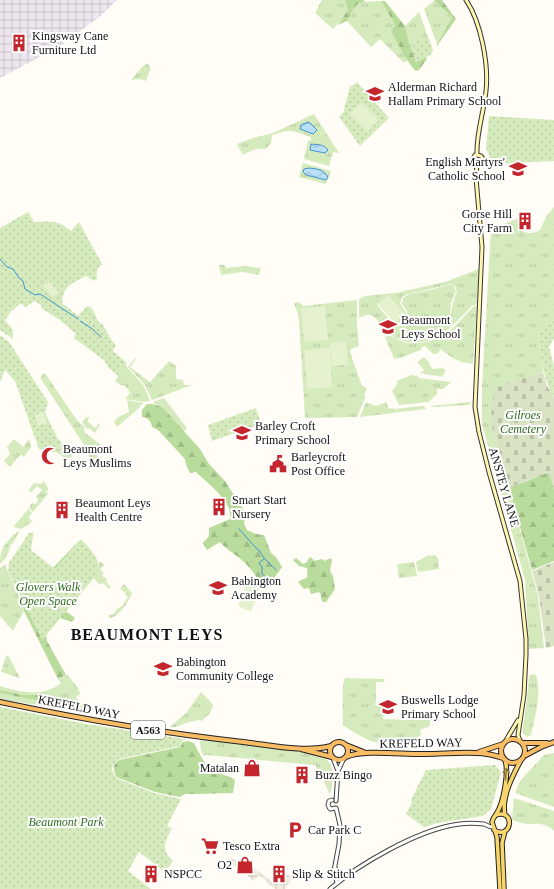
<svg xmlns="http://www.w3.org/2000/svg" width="554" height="889" font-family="'Times New Roman',serif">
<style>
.industrial{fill:url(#industrial-grid)}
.grass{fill:url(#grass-tufts)}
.forest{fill:url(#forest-firs)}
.cemetery{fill:url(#cemetery-stones)}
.park{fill:url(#park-dots)}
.pitch{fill:#e6f2cf}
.plaza{fill:url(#plaza-grid)}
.water{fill:url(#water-waves);stroke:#3f96cf}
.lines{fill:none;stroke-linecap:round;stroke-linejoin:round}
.stream{stroke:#3f96cf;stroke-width:1}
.tertiary-casing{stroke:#444;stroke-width:5}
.secondary-casing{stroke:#333;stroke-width:5}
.primary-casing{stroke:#222;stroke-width:5.5}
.trunk-casing{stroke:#222;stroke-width:6}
.tertiary{stroke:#fff;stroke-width:3}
.secondary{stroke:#fff6b0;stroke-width:3}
.primary{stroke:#f9d66b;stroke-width:3.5}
.trunk{stroke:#f7bc64;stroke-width:4}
.oneway{stroke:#917d42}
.labels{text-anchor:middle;stroke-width:4;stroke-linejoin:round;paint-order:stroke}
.shield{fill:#fff;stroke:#585858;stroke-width:1}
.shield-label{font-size:11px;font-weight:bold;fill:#111}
.poi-label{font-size:12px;fill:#111;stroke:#fff;text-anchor:start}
.park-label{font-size:12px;font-style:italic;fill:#2f6b1f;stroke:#fff}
.street-label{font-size:12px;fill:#111;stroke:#fff}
.district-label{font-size:16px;font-weight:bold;letter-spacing:1px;fill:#111;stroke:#fff}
</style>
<defs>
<pattern id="industrial-grid" width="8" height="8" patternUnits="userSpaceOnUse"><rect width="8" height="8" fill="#eee6ef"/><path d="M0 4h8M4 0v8" fill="none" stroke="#cbc4cc"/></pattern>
<pattern id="grass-tufts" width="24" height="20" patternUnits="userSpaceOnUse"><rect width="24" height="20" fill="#d5ebbd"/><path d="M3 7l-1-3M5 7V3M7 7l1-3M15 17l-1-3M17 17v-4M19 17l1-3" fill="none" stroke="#b6c8a1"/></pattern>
<pattern id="forest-firs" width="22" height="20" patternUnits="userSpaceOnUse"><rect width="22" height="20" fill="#b9dc9c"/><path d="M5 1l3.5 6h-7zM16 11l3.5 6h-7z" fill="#9ebc85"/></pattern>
<pattern id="cemetery-stones" width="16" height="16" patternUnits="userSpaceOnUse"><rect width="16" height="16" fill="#d9e3c4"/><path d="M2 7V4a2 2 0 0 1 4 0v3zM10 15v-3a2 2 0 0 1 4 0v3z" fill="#b9c2a7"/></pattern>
<pattern id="park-dots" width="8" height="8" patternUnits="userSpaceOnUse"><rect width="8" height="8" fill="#d5ebbd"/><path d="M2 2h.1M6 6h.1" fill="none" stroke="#b6c8a1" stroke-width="1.8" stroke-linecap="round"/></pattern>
<pattern id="plaza-grid" width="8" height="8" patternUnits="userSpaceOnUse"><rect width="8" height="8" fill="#f1ede2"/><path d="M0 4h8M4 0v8" fill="none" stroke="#cecac1"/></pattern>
<pattern id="water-waves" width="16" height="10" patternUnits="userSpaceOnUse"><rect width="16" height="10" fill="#b9e0f7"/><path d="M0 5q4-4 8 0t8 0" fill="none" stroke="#9ebfd3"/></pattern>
</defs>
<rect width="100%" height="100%" fill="#fffdf5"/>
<path class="industrial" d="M 0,0 L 117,0 L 104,13 L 69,40 L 55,49 L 0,78 Z"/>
<path class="grass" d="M 322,0 L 345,0 L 348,10 L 344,17 L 333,29 L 315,13 Z
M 381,1 L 395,25 L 391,31 L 408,60 L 404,63 L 380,39 L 371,47 L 347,21 L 355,5 L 361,2 Z
M 434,1 L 452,17 L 437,44 L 424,9 Z
M 419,12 L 433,51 L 430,55 L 416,62 L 409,42 L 405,26 Z
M 148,63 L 151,70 L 149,72 L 146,81 L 140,79 L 131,80 L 142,67 Z
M 314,114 L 339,153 L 333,152 L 329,166 L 304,159 L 308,141 L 311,140 L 311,137 C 292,131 293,128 272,135 L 271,143 L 266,149 C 258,147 250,151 243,155 L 237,144 L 253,138 L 273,133 Z
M 303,163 L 331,171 L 326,184 L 299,177 Z
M 554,207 L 554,320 L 538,333 L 543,372 L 535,374 L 491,423 L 538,596 L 544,648 L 529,649 L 525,580 L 482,424 L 482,386 L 491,229 L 519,218 C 515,233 530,236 540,230 L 546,217 Z
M 219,265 L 225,265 L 226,268 L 245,266 L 261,268 L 259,275 L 243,272 L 221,275 Z
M 479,269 L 477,304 L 472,306 L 452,326 C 449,313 453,303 457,291 L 455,286 L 451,284 L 408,294 L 403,296 L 400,303 L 407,314 C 404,323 397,324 389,327 L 391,319 L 395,323 L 378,304 L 377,305 L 389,319 L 380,324 C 375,316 369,312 360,318 L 359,317 L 359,299 L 365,296 L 395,293 L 445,282 Z
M 448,285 L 453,285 L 456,291 L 451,303 L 450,319 L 451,327 C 444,334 436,338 427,341 C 417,344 388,343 390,328 L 399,325 L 407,317 L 407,311 L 402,304 L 403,298 L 409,294 L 430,290 Z
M 357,300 L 357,324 L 359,346 L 351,349 L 350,352 L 362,386 L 367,388 L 364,395 L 366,396 L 357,417 L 306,418 L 305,417 L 299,322 L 298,314 L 294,303 L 299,302 L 303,306 Z
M 477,305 L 473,364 C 459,362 452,359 441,349 L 437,354 L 433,354 L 425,346 L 422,347 L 421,350 L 400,358 L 394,359 L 385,337 L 390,335 C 405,347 427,345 443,335 C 453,330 465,315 473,307 Z
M 424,357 L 429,362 L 430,366 L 433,369 L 442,368 L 446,370 L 442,377 L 420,373 L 424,370 L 417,362 Z
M 135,358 L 136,359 L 130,367 L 150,382 L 169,361 L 176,366 L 176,379 L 183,380 L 184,385 L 192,385 L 152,400 L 145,385 L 128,367 Z
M 125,365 L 144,386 L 150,401 L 144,402 L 125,399 L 130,393 L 129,391 L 124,385 L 120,385 L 115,381 L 118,377 L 117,374 Z
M 45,373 L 76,419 L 84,427 L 85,433 L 101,445 L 94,453 L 98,456 L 94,466 L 84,445 L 41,379 L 41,376 Z
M 411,375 L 418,376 L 418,378 L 451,382 L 443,389 L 437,389 L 437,394 L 429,402 L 399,405 L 392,391 L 397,384 L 397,381 Z
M 164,398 L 187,428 L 184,431 L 174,422 L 162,407 L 156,405 L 153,402 Z
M 127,400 L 143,403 L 139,408 L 117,427 L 114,422 L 118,417 L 129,412 Z
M 366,402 L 376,406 L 386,402 L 389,409 L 392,408 L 395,409 L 420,406 L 424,406 L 426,409 L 360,417 Z
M 469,402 L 471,403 L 469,405 L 430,407 L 432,406 Z
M 89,416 L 88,422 L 95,428 L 101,422 L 95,433 L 88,428 L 87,429 L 82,422 L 86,417 L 87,418 Z
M 29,439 L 31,447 L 24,457 L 21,454 L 10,467 L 4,461 L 10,454 L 7,447 L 13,440 L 15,440 L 23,447 Z
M 44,481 L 49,490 L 46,491 L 48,494 L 33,512 L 29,508 L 32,503 L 34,504 L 37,503 L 38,500 L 36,497 L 42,490 L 37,486 L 31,493 L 30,490 L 28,491 L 34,483 L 41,484 Z
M 28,509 L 32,513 L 29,517 L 32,522 L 21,529 L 14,527 L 14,526 Z
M 20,530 L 13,543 L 9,546 L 11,546 L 6,558 L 0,564 C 0,547 7,540 20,530 Z
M 435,555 L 438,558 L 439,569 L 418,572 L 416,562 L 427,556 Z
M 99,562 L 102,562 L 104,565 L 100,569 L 104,573 L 102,575 L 106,579 L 108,579 L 106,581 L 111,588 L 109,589 L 103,583 L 99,584 L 94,578 L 99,565 Z
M 414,562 L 417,576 L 399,578 L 397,564 Z
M 5,565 L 24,608 L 24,611 L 13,631 L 0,616 L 0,568 Z
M 124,584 L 132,593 C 128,602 120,616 110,618 L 105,613 L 109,616 L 112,614 L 113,615 L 117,609 L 124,605 L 123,604 L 126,601 L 125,600 L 128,598 L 125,594 L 126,593 L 120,589 Z
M 8,655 L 20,678 L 1,672 L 6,656 Z
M 532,674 L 536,675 C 542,692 535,717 531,735 L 527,737 L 522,732 L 527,699 L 529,676 Z
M 68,675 L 78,688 L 80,694 L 76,697 L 85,710 L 82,712 L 0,699 L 0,693 L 40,701 L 45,704 L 46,695 L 24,695 L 0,690 L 0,686 C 20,692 43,698 61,683 L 58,679 Z
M 345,678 L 384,679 L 384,682 L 376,682 L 376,703 L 384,703 L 383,719 L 412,720 L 416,719 L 430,719 L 430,725 L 428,727 L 421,729 L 420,730 L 421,735 C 413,742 406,740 397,741 C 393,741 391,742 387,743 C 372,745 355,733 343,725 C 343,714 341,687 345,678 Z
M 201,692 L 211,702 L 213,706 L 210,713 L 202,721 L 200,720 C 196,721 191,721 186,723 C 180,725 177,728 170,727 L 186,713 Z
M 202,739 L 269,746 L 317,755 L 317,756 C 321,758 326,758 329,762 C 334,768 333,787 330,794 L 315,765 L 206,755 L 204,756 L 201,751 L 200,741 Z
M 554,753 L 554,807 L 515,793 L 520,781 L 544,755 Z
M 514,798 L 554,811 L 554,831 C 545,822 537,824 526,824 C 521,823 517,821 512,820 Z"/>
<path class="forest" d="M 345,0 L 363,0 L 365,2 C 354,2 352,13 347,21 L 338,25 L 348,10 Z
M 435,0 L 442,0 L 456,19 L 437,46 L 437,44 L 452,17 L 434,1 Z
M 381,1 L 385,1 L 405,26 L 409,42 L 416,62 L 425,57 L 427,59 L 419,70 L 416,71 C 411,68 395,39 391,31 L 395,25 Z
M 147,404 L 152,404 L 162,407 L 200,449 L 209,464 L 225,481 L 243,509 L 245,516 L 244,524 L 247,530 L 256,534 L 264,535 L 271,553 L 276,557 L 282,567 L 266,590 C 258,581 254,571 245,563 C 237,555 228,551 220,542 L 207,550 L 203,543 L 209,536 L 209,528 L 230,519 C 233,501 208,484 196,472 L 190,473 L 186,465 L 185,459 L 158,430 L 152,427 C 151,420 148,418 142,417 L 142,410 Z
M 549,472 L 554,489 L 554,561 L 532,570 L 509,488 Z
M 81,541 L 64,610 L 75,618 L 72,622 L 60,618 L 46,635 L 47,641 L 66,675 L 58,679 L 24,611 L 24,608 L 51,570 L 78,542 Z
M 311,557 L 314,561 L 322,559 L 325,561 L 330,558 L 332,560 L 330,571 L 333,576 L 335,589 L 326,602 L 323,602 L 321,599 L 321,595 L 319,592 L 311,594 L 309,588 L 304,589 L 298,582 C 307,575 308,583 307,568 L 299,566 L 293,560 L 296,558 L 303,564 L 307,562 L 308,559 Z
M 0,690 L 24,695 L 46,695 L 49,703 L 45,704 L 40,701 L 0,693 Z
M 188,741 L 194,743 C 199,753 205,766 214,772 C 221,775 229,775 235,780 L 233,793 L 195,794 L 185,794 L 180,797 L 155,792 L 116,777 L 114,770 L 114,765 L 119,760 L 180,747 L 183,742 Z"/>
<path class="cemetery" d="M 543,372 L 547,386 L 554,397 L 554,489 L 548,472 L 509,488 L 491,423 L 492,401 L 496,388 L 506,383 Z
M 554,562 L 554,646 L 546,648 L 539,596 L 532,571 Z"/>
<path class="park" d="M 426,38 L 429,39 L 433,51 L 430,55 L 416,62 L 410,45 Z
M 357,82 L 389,118 L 360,146 L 339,117 L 343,113 L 350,87 Z
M 489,116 L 554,120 L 554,161 L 489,164 L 489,154 L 486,149 Z
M 28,212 L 34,222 C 49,221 59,220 71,231 L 79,222 L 102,264 C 97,268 96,273 97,279 L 94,281 L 86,276 C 72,283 63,286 62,303 L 78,316 L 87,306 L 92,308 L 99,323 L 102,323 L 112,341 L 116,345 L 113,351 L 127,363 L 117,375 L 108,367 L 104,360 L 74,338 L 76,334 L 60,320 L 41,308 L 42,306 L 35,301 L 25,307 L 21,303 L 13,310 L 12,310 L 5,320 L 13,330 L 13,339 L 0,330 L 0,228 Z
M 554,320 L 554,338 L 549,347 L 554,366 L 554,397 C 542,377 541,356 538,333 Z
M 0,335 L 9,342 L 48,402 L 45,413 L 58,439 L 71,449 L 72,457 L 66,459 L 58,453 L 39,449 L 15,381 L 5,370 L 0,382 Z
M 256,408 L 261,424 L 212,441 L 208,425 Z
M 29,533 L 34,533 L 33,536 L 31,550 L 55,569 L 81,539 C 92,552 105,561 94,578 L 42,640 L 8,571 L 9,563 Z
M 0,707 L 86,724 L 185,739 L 182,741 L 180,746 L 119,759 L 113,765 L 112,770 L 116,778 L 154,793 L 181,799 L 167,826 L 172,828 C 165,842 160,849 173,861 L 165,872 L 139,852 L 128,871 L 151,889 L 0,889 Z
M 495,765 L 501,773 L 491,809 L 483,816 L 437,823 L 424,827 L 406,814 L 412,803 L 411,800 L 426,770 Z"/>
<path class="pitch" d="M 361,102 L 379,120 L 368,131 L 350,114 Z
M 49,281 L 59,292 L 53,297 L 43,286 Z
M 388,295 L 405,314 L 394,323 L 378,304 Z
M 325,306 L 328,340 L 304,342 L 301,308 Z
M 346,341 L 348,365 L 332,366 L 330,343 Z
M 330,348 L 332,387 L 307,389 L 304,350 Z
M 43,412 L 47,423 L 38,426 L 35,415 Z
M 247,583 L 260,589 L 251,612 L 238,606 Z"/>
<path class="plaza" d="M 231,857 L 236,861 L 235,863 L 247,872 L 252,867 L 271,881 L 272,880 L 274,882 L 283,871 L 293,878 L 285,888 L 286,889 L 275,889 L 259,875 L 254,881 L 234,865 L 232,867 L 226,862 Z"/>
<path class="water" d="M 308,122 L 310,123 L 317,130 L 313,134 L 300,129 L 301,125 Z
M 311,144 C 318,145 324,144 328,150 L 325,153 L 310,150 Z
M 309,168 C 317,169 323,169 328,177 L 326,180 L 306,175 L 303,172 L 304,169 Z"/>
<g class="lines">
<path class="stream" d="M 0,259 L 7,267 L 13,269 L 19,278 L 23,281 L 25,289 L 35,295 L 40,294 L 78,319
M 80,321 L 91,328 L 101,337
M 239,529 L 257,549 L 259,550 L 264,558 L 276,570
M 264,559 L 259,563 L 262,567 L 262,574 L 266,577 L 265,582"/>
<g class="tertiary-casing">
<path id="tertiary" d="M 333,758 L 338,771 L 336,801
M 338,771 L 344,758
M 332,800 L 329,801 L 328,805 L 330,809 L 336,808
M 336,808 L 340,825 L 339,844 L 334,871 L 337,883
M 335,868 L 341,876 L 347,876
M 330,889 C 359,864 415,832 453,825 C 462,823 475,823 484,824 C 487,825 489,827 492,827"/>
</g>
<g class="secondary-casing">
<path id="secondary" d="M 466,0 C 481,22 489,65 486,91 C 484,112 476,133 477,155
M 477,155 L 481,156 L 483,159 L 481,163 L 477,164 L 476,178 L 482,247 L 475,407 L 479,432 L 489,472 L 520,581 L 526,639 L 526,655 L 524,695 L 518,735 L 520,741
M 477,155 L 475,155 L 473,159 L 474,163 L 477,164
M 505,742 L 518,720"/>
</g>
<g class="primary-casing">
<path id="primary" d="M 505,815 C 501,797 513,775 521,760
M 494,830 C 512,841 516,808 496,815
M 500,889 L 497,837 L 492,822 C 493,817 497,814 499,809 C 504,798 509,771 505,760
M 504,889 L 502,843 L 505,831"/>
</g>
<g class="trunk-casing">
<path id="trunk" d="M 0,702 C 81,719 161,733 243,742 C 270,745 304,753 331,746
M501 751a12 12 0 1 1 24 0a12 12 0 1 1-24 0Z
M330 751a9 9 0 1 1 18 0a9 9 0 1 1-18 0Z
M 522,743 L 547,743
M 346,745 L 366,753
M 301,749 L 332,757
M 479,752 L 503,744
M 524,756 L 541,747 L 554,742
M 346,757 C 364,749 405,755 426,754 C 442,754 459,752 476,753 C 485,753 494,755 503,758"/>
</g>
<use href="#tertiary" class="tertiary"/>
<use href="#secondary" class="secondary"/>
<use href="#primary" class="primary"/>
<use href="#trunk" class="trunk"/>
</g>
<defs><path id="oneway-shaft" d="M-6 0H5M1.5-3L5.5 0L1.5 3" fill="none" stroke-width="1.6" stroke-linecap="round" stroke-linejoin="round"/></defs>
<use class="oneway" href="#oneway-shaft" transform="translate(506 774) rotate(-84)"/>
<defs>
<g id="building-bare" transform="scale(1.38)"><path d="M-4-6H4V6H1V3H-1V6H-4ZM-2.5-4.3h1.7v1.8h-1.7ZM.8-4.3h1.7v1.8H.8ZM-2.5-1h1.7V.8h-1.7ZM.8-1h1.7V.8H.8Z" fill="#c4262e" stroke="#fff" stroke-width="2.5" paint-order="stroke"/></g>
<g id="school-bare" transform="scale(1.38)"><path d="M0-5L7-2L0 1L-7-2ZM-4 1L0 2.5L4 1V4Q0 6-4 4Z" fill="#c4262e" stroke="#fff" stroke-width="2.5" paint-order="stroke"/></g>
<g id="mosque-bare" transform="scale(1.38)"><path d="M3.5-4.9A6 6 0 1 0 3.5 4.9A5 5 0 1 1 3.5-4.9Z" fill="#c4262e" stroke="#fff" stroke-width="2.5" paint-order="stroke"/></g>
<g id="civic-bare" transform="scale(1.38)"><path d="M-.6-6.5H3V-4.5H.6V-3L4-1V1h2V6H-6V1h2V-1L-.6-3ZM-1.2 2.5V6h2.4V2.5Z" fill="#c4262e" stroke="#fff" stroke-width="2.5" paint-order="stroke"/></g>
<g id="shop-bare" transform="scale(1.38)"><path d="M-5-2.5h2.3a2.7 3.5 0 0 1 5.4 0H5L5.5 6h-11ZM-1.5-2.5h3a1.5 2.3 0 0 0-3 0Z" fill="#c4262e" stroke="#fff" stroke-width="2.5" paint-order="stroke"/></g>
<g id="parking-bare" transform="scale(1.38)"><path d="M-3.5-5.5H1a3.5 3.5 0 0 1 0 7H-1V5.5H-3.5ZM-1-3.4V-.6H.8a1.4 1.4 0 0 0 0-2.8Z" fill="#c4262e" stroke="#fff" stroke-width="2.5" paint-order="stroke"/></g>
<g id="supermarket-bare" transform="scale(1.38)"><path d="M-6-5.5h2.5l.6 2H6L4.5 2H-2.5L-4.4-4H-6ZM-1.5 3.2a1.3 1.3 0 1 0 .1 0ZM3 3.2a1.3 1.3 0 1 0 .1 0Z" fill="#c4262e" stroke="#fff" stroke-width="2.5" paint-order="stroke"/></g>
</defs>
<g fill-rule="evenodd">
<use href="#building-bare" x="19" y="43"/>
<use href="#school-bare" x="375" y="94"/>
<use href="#school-bare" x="518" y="169"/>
<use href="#building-bare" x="525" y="221"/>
<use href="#school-bare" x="388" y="327"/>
<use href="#school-bare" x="242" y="433"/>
<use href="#mosque-bare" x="50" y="456"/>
<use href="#civic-bare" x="278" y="464"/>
<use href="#building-bare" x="219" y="507"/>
<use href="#building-bare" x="62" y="510"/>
<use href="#school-bare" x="218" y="588"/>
<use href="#school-bare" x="163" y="669"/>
<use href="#school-bare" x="388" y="707"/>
<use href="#shop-bare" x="252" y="768"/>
<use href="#building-bare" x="302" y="775"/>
<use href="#parking-bare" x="295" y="830"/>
<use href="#supermarket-bare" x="210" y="846"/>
<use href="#shop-bare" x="245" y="865"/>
<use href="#building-bare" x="151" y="874"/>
<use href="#building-bare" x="279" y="874"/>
</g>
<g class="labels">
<rect class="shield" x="131" y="721" width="34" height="18" rx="3"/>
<g class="shield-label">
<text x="148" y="734">A563</text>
</g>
<g class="poi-label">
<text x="32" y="40">Kingsway Cane<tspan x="32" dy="14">Furniture Ltd</tspan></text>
<text x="388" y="91">Alderman Richard<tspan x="388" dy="14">Hallam Primary School</tspan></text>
<text x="505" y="166" text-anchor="end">English Martyrs'<tspan x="505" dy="14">Catholic School</tspan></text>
<text x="512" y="218" text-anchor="end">Gorse Hill<tspan x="512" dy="14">City Farm</tspan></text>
<text x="401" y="324">Beaumont<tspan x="401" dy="14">Leys School</tspan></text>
<text x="255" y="430">Barley Croft<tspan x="255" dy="14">Primary School</tspan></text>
<text x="63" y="453">Beaumont<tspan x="63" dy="14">Leys Muslims</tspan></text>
<text x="291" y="461">Barleycroft<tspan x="291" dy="14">Post Office</tspan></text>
<text x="232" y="504">Smart Start<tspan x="232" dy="14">Nursery</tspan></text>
<text x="75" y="507">Beaumont Leys<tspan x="75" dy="14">Health Centre</tspan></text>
<text x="231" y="585">Babington<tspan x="231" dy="14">Academy</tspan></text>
<text x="176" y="666">Babington<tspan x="176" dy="14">Community College</tspan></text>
<text x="401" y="704">Buswells Lodge<tspan x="401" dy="14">Primary School</tspan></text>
<text x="239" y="772" text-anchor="end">Matalan</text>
<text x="315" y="779">Buzz Bingo</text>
<text x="308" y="834">Car Park C</text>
<text x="223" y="850">Tesco Extra</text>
<text x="232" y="869" text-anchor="end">O2</text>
<text x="164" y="878">NSPCC</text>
<text x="292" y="878">Slip &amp; Stitch</text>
</g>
<g class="park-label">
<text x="523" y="419">Gilroes<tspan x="523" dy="14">Cemetery</tspan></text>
<text x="48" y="591">Glovers Walk<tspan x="48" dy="14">Open Space</tspan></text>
<text x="66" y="826">Beaumont Park</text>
</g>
<g class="street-label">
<text transform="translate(504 487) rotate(74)" y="4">ANSTEY LANE</text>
<text transform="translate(79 707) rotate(11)" y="4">KREFELD WAY</text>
<text transform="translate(421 743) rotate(-1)" y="4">KREFELD WAY</text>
</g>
<g class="district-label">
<text x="147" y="640">BEAUMONT LEYS</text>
</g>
</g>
</svg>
